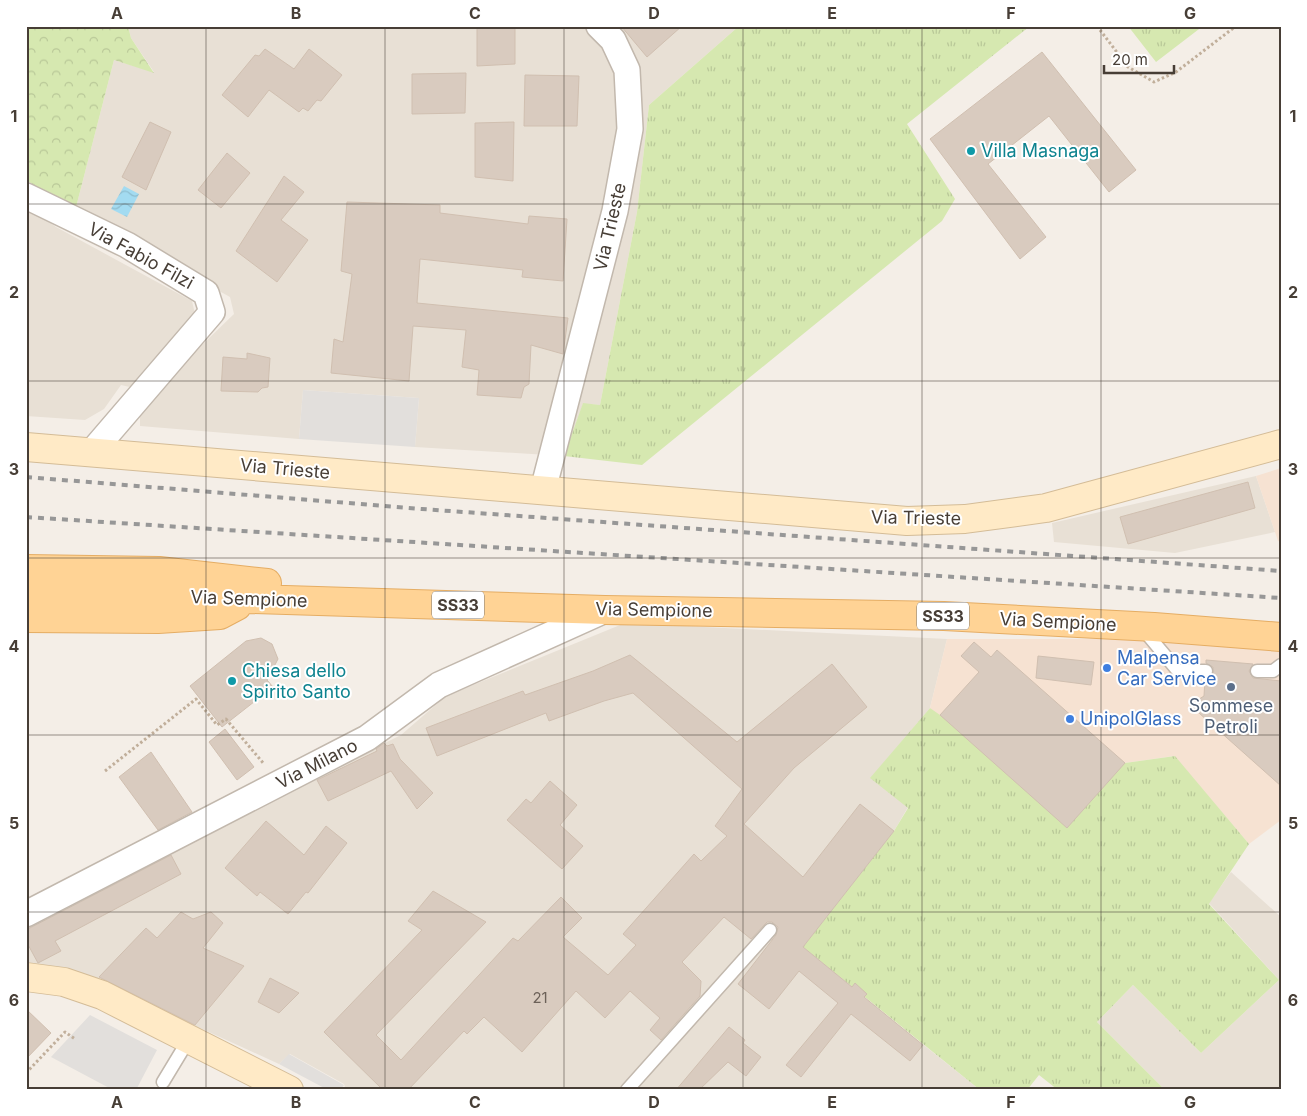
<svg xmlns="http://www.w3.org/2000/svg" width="1307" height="1116" font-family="Inter,sans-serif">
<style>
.residential{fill:#e8e0d5}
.commercial{fill:#f6e2d2}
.grass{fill:url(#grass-tufts)}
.forest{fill:url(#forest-crowns)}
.parking{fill:#e2dfdc}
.water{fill:url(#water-waves)}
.building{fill:#d9cbbf;stroke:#d0bfb0}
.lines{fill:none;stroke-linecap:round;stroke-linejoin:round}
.lane-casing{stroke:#c2b8ad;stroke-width:15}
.street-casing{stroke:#c2b8ad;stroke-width:28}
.secondary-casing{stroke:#d4bc97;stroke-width:30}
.primary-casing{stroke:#e5ad64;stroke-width:30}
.path{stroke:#c1af9b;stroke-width:3;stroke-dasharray:2.5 2.5;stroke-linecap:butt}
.lane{stroke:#fff;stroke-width:12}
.street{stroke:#fff;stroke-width:25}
.secondary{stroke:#ffeac6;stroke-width:28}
.primary{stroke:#ffd395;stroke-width:28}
.rail{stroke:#979797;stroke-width:4;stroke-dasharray:6 6;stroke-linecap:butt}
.grid{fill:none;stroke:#473e36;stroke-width:1;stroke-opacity:0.55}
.culture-dot{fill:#0f9aa8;stroke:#fff;stroke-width:2}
.shop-dot{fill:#3f7fe0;stroke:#fff;stroke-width:2}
.service-dot{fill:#5c6f8a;stroke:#fff;stroke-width:2}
.labels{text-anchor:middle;stroke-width:4;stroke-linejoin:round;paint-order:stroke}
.number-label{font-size:15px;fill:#6c6158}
.shield{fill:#fff;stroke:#7e7872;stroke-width:1}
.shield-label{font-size:16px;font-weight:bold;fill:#473e36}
.culture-label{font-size:18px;fill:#0d838f;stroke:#fff;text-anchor:start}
.street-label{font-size:18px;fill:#473e36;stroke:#fff}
.shop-label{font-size:18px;fill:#366cbe;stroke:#fff;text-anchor:start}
.service-label{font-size:18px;fill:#4e5e75;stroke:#fff}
.neatline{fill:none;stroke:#473e36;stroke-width:2}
.grid-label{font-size:16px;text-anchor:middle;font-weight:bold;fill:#473e36}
</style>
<defs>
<pattern id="grass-tufts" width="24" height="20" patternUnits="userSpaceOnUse" patternTransform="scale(1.25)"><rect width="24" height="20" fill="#d6e8b0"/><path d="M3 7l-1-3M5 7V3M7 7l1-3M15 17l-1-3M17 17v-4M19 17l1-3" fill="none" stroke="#b9c898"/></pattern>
<pattern id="forest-crowns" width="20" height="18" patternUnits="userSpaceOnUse" patternTransform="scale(1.25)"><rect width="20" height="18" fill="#d6e8b0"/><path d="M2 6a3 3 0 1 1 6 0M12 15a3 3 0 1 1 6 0" fill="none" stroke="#b9c898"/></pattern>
<pattern id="water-waves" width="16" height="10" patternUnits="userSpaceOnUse" patternTransform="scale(1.25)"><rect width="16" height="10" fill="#a3dbf1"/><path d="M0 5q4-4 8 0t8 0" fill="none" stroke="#8ebdcf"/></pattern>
</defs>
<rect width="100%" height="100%" fill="#f4eee7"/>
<path class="residential" d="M 128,26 L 739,26 L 649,105 L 637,212 L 600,405 L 583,404 L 564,456 L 415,447 L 419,398 L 303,390 L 299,439 L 140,426 L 140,405 L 234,314 L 230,297 L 75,211 L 114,60 L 154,72 L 131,38 Z
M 26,205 L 56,227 L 192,301 L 195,314 L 134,388 L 121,385 L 104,409 L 85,420 L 26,416 Z
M 1256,476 L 1275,532 L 1175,553 L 1054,542 L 1052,523 Z
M 625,623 L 947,639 L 930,708 L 871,778 L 908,807 L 894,831 L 855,990 L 980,1090 L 346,1090 L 344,1084 L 290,1054 L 279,1064 L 141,1001 L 26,969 L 26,930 L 278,796 L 401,735 L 446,696 Z
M 1231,872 L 1281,917 L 1281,1090 L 1165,1090 L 1097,1022 L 1133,985 L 1201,1053 L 1279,980 L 1209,903 Z"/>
<path class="commercial" d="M 1281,468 L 1281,542 L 1278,541 L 1256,476 Z
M 947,639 L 1130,639 L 1281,650 L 1281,820 L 1249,844 L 1174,756 L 1125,763 L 1067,828 L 930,708 Z"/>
<path class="grass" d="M 739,26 L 1030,26 L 907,124 L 955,199 L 942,221 L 642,465 L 564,456 L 583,403 L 600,405 L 637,212 L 649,105 Z
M 1128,26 L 1203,26 L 1156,62 Z
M 930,708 L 940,715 L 1125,763 L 1175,756 L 1249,844 L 1209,904 L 1279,980 L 1201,1053 L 1133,985 L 1097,1022 L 1165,1090 L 1058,1090 L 1039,1075 L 1027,1090 L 980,1090 L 803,947 L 894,831 L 908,808 L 870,778 Z"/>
<path class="forest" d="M 26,26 L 128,26 L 131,38 L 154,73 L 114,60 L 75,211 L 26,180 Z"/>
<path class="parking" d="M 303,390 L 419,398 L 415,447 L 299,439 Z
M 90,1015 L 157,1050 L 136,1090 L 113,1090 L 51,1057 Z
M 289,1054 L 344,1085 L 340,1090 L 328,1090 L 279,1064 Z"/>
<path class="water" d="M 124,186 L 139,194 L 127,217 L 111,209 Z"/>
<path class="building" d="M 477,26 L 515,26 L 515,64 L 477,66 Z
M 621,26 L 682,26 L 647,57 Z
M 265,49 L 294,69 L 309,49 L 342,75 L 321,101 L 317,100 L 308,111 L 303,108 L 299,112 L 269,90 L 248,117 L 222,95 L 255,55 L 259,56 Z
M 1042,52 L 1136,170 L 1109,192 L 1049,116 L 988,164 L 1046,237 L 1020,259 L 930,139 Z
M 466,73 L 465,113 L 412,114 L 412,74 Z
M 525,75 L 579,76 L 577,126 L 524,126 Z
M 150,122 L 171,132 L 146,190 L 122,177 Z
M 514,122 L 513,181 L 475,177 L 475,123 Z
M 227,153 L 250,173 L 221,208 L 198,190 Z
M 284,176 L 304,192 L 281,220 L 308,240 L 277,282 L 236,251 Z
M 347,202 L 440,205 L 440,213 L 528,224 L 529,216 L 567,219 L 563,281 L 522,277 L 523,270 L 420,259 L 417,303 L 568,318 L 563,354 L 531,345 L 529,384 L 524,387 L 521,398 L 477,395 L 479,370 L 462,367 L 466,330 L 413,326 L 409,381 L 331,373 L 334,339 L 343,342 L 352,274 L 341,271 Z
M 247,353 L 270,358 L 268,387 L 262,388 L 258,392 L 221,391 L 223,357 L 247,359 Z
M 1248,482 L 1255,508 L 1128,544 L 1120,517 Z
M 261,638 L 272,644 L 278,659 L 267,680 L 273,687 L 222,727 L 190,686 L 246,641 Z
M 974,642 L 991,657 L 997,650 L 1125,763 L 1067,828 L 940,715 L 979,672 L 961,656 Z
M 630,655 L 737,742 L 832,664 L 867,707 L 794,768 L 744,824 L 803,877 L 860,804 L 894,831 L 803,947 L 852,987 L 855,983 L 867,994 L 864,997 L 923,1045 L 910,1061 L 851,1014 L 801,1077 L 786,1065 L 838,1003 L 799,971 L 769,1009 L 738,984 L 776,935 L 778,927 L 772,922 L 767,922 L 751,939 L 724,917 L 682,962 L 701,981 L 700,996 L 661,1040 L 650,1030 L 660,1018 L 630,991 L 605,1018 L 576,991 L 522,1052 L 484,1017 L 467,1034 L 464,1031 L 408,1090 L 383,1090 L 324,1032 L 422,930 L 408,921 L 433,891 L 486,922 L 376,1035 L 401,1060 L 513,938 L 518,941 L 561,897 L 582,918 L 563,937 L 608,975 L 636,945 L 623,934 L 694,854 L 701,861 L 727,836 L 715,826 L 742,789 L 633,693 L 604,701 L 549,721 L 546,713 L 437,756 L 426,728 L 523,691 L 525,695 L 593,671 Z
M 1038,656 L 1094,662 L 1091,685 L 1036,678 Z
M 1206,660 L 1253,664 L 1249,671 L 1253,678 L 1281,681 L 1281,786 L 1190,705 L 1204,696 L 1205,679 L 1213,675 L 1213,667 L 1206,663 Z
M 225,729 L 254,767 L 237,780 L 209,742 Z
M 384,743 L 387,746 L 393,744 L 400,759 L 433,793 L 417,809 L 391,771 L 328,801 L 317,780 L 377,751 L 376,749 Z
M 151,752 L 192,812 L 158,830 L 119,777 Z
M 550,781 L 577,805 L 560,825 L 583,846 L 562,869 L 507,820 L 526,799 L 531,803 Z
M 266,821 L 304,855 L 326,826 L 347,843 L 308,893 L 306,892 L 288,914 L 260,892 L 257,896 L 225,868 Z
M 171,855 L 181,874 L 55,941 L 61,951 L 38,963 L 26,941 L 26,930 Z
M 181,912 L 193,919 L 211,912 L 223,923 L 203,948 L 244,966 L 195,1025 L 99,977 L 146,928 L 157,938 Z
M 270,978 L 299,993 L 279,1013 L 258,1002 Z
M 26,1009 L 51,1033 L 26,1059 Z
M 729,1027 L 745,1040 L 743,1043 L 761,1057 L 746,1076 L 728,1062 L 699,1090 L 676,1090 Z"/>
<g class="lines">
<g class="lane-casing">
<path id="lane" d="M 1142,628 L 1178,671 L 1206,671
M 1257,671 L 1273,671 L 1281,665
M 163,1082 L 189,1039
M 627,1090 L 770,930"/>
</g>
<g class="street-casing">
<path id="street" d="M 26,196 L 127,245 L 206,293 L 212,312 L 91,453
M 543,490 L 615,211 L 630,129 L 627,70 L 613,40 L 599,26
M 26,914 L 367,738 L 439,685 L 605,610"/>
</g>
<g class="secondary-casing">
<path id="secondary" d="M 26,447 L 907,521 L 965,519 L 1046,508 L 1281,444
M 26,977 L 64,982 L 102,995 L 289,1090"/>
</g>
<g class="primary-casing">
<path id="primary" d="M 26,569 L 159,571 L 267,583
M 26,592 L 605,610 L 944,616 L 1154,627 L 1281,637
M 26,618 L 158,619 L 220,615 L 237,606"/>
</g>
<path class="path" d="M 1097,26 L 1128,67 L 1154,82 L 1176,72 L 1236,26
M 105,771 L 196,699 L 217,725 L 226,719 L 264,764
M 26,1073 L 65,1032 L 75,1039"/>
<use href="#lane" class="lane"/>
<use href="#street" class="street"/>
<use href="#secondary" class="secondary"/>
<use href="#primary" class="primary"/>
<path class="rail" d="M 26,477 L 422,509 L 1281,571
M 26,517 L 1281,598"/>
</g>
<path class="grid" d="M 206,26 L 206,1090M 385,26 L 385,1090M 564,26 L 564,1090M 743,26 L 743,1090M 922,26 L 922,1090M 1101,26 L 1101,1090M 26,204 L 1281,204M 26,381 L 1281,381M 26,558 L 1281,558M 26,735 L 1281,735M 26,912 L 1281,912"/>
<g class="culture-dot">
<circle cx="971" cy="151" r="5"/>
<circle cx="232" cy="681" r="5"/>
</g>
<g class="shop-dot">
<circle cx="1107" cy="668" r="5"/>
<circle cx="1070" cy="719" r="5"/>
</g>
<circle class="service-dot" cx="1231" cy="687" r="5"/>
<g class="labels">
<g class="number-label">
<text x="540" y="1003">21</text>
</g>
<g class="shield">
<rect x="432" y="591.5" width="52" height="27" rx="4"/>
<rect x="917" y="602.5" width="52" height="27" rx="4"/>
</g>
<g class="shield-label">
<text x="458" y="611">SS33</text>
<text x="943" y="622">SS33</text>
</g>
<g class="culture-label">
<text x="981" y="157">Villa Masnaga</text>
<text x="242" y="677">Chiesa dello<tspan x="242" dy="21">Spirito Santo</tspan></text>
</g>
<g class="street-label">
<text transform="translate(610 227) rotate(-77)" y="6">Via Trieste</text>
<text transform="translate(141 256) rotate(29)" y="6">Via Fabio Filzi</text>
<text transform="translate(285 469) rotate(5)" y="6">Via Trieste</text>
<text transform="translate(916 518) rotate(1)" y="6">Via Trieste</text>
<text transform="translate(249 599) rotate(2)" y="6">Via Sempione</text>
<text transform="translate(654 610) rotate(1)" y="6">Via Sempione</text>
<text transform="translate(1058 622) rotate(3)" y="6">Via Sempione</text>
<text transform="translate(317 764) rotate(-27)" y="6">Via Milano</text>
</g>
<g class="shop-label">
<text x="1117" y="664">Malpensa<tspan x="1117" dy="21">Car Service</tspan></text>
<text x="1080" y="725">UnipolGlass</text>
</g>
<g class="service-label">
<text x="1231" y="712">Sommese<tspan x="1231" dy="21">Petroli</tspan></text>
</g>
</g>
<rect width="1307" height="1116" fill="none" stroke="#ffffff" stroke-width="55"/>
<path d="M1104 65v8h70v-8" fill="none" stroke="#473e36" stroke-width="2.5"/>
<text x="1112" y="65" font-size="15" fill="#473e36" stroke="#ffffff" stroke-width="4" paint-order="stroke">20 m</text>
<rect x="28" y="28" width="1252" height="1060" class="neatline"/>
<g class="grid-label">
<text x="117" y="19">A</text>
<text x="296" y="19">B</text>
<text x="475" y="19">C</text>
<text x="654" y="19">D</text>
<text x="832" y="19">E</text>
<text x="1011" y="19">F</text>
<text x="1190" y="19">G</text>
<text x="14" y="122">1</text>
<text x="1293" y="122">1</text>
<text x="14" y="298">2</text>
<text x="1293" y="298">2</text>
<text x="14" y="475">3</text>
<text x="1293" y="475">3</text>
<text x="14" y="652">4</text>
<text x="1293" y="652">4</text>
<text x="14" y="829">5</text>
<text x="1293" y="829">5</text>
<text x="14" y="1006">6</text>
<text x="1293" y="1006">6</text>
<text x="117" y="1108">A</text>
<text x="296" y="1108">B</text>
<text x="475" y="1108">C</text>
<text x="654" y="1108">D</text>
<text x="832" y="1108">E</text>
<text x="1011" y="1108">F</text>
<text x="1190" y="1108">G</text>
</g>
</svg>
